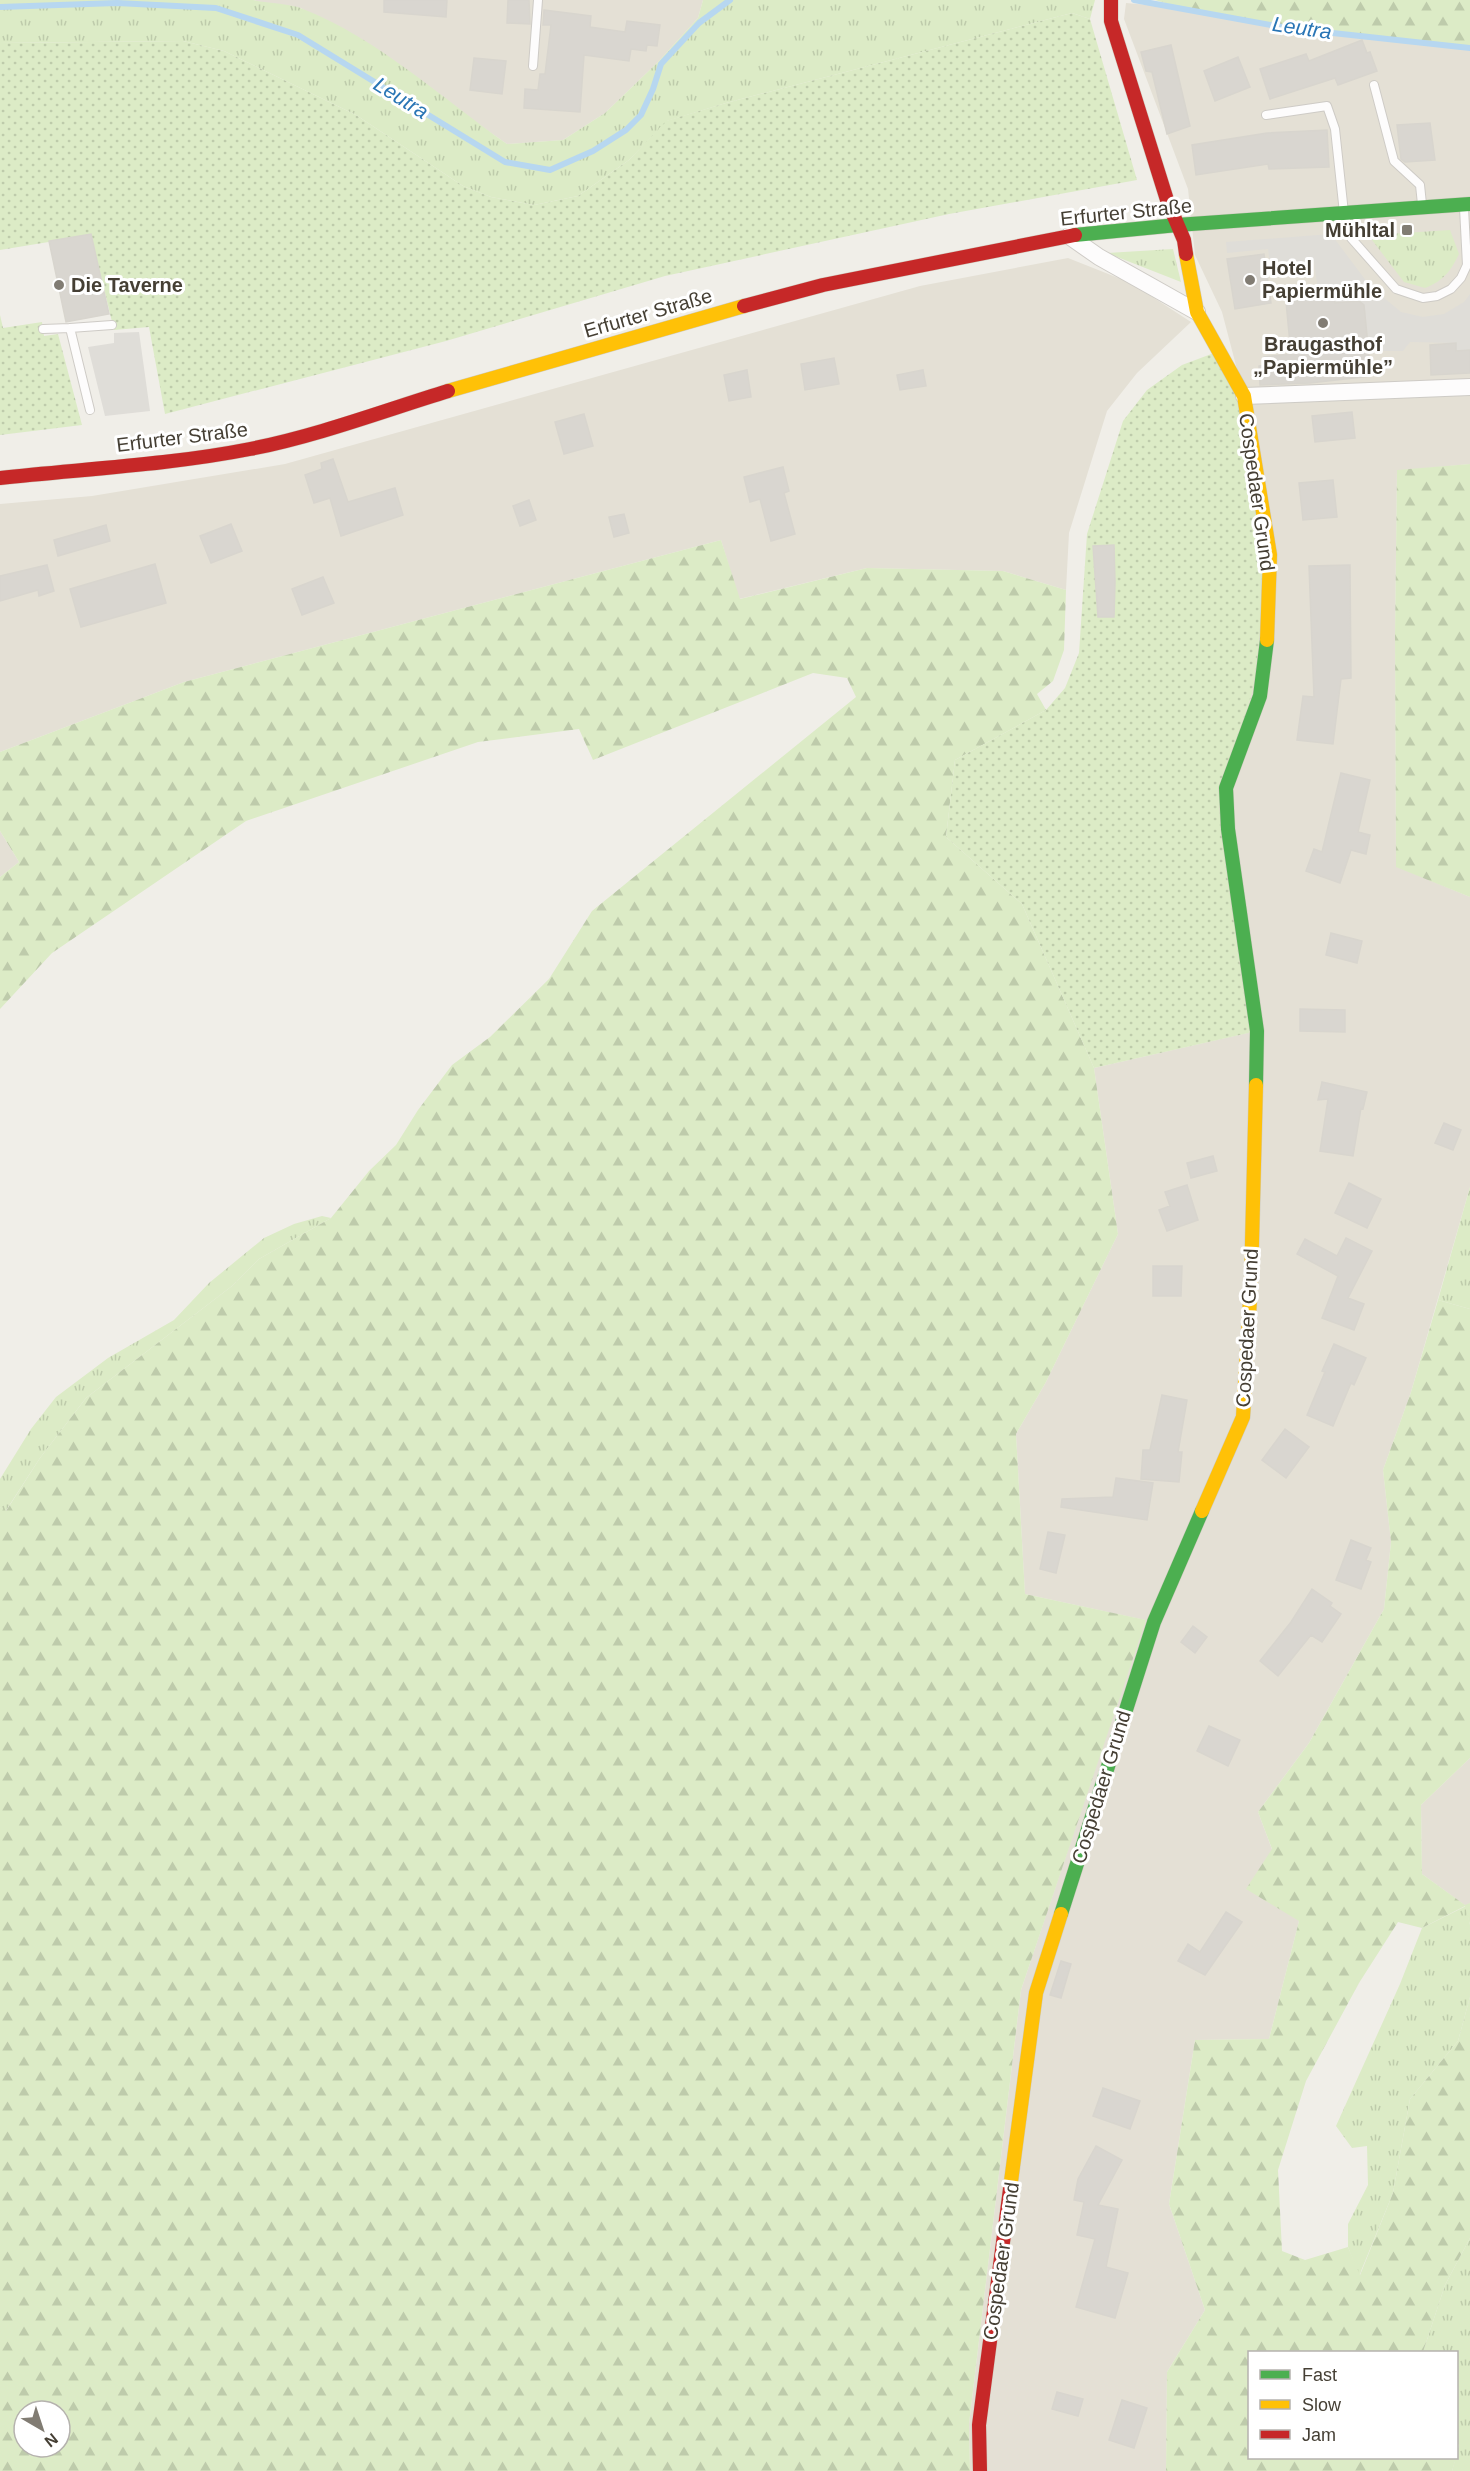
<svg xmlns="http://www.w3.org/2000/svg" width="1470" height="2471" font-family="Arial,sans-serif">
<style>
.residential{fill:#e4e0d5}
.grass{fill:url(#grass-tufts)}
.forest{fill:url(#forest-firs);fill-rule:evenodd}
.park{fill:url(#park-dots)}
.parking{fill:#dfddd8}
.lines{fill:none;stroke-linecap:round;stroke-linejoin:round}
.stream{stroke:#b7d7f0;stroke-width:6}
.building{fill:#d9d6d0;stroke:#d8d5ce;stroke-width:1.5}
.lane-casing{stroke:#cecbc6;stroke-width:10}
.street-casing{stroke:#cecbc6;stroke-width:18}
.fast-casing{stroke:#cfcbbf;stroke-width:15}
.slow-casing{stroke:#cfcbbf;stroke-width:15}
.jam-casing{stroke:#cfcbbf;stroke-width:15}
.lane{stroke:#fdfcfc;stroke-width:8}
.street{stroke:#fdfcfc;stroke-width:16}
.fast{stroke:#4caf50;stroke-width:14}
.slow{stroke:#ffc107;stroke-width:14}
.jam{stroke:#c62828;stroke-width:14}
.poi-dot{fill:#817c73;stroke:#fff;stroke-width:2}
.labels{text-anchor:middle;stroke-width:6;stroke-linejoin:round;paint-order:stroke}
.street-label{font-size:20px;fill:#453f34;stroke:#fff}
.poi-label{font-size:20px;font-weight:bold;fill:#453f34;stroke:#fff;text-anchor:start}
.water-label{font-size:21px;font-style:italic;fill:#2975b5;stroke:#fff}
</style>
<defs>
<pattern id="grass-tufts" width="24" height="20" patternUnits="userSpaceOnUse" patternTransform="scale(1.5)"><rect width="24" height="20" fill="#dcebc6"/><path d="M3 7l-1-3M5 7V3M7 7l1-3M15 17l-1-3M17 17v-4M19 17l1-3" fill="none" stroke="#becbab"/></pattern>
<pattern id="forest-firs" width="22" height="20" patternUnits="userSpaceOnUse" patternTransform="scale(1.5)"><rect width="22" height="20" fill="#dcebc6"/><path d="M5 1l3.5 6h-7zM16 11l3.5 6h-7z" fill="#becbab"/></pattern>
<pattern id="park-dots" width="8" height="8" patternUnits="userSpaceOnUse" patternTransform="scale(1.5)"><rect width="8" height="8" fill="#dcebc6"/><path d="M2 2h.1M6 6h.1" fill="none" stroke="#becbab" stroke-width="1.8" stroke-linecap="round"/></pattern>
</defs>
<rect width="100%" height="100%" fill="#f0eee8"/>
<path class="residential" d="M 253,0 L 703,0 L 698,18 L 658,62 L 605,113 L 563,140 L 507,144 L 455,108 L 301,8 L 272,5 Z
M 1126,3 L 1182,8 L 1287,28 L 1470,48 L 1470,464 L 1397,471 L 1395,635 L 1396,866 L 1470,897 L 1470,1187 L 1411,1392 L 1383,1470 L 1391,1542 L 1384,1609 L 1309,1743 L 1258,1812 L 1299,1921 L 1269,2039 L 1195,2040 L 1169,2204 L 1205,2310 L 1167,2372 L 1166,2471 L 970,2471 L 969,2424 L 1021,1990 L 1145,1620 L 1025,1594 L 1016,1434 L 1046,1382 L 1118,1234 L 1094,1068 L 1256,1031 L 1228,829 L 1244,396 L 1222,312 L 1195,255 L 1188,189 L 1124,19 Z
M 1068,258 L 1131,283 L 1191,322 L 1137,373 L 1107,411 L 1069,533 L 1066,590 L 1003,571 L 867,568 L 739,599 L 721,540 L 184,682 L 0,752 L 0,504 L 92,496 L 285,464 L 920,286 Z
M 0,831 L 19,862 L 0,877 Z
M 1470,1758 L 1470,1903 L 1466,1906 L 1422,1874 L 1421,1805 Z"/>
<path class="grass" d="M 0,0 L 253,0 C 269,4 290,3 303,9 C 377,38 443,99 507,144 L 563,140 L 605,113 L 658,62 L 698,18 L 703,0 L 1095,0 L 1090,19 L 1072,13 L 726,103 L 667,121 L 629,160 L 578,196 L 534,205 L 491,197 L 463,186 L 356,115 L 224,51 L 183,41 L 0,43 Z
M 1450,230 L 1459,254 C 1451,271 1443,281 1425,288 L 1404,282 L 1372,240 L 1374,235 Z
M 1173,249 L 1181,282 L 1107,253 Z
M 1470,1187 L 1470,1309 L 1438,1300 Z
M 322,1216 L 331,1218 L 259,1259 L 232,1286 L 86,1398 L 40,1458 L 5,1512 L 0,1507 L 0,1479 L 31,1429 L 56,1397 L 108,1358 L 174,1320 L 209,1283 L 264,1238 L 294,1224 Z
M 1466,1906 L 1470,1925 L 1470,1997 L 1458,2041 L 1410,2099 L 1393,2193 L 1359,2276 L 1348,2247 L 1348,2224 L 1368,2185 L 1367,2146 L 1352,2148 L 1336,2126 L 1400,1984 L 1422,1928 Z
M 1470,2238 L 1470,2471 L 1452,2471 L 1459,2445 L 1456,2442 L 1456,2352 L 1423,2352 L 1445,2285 Z"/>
<path class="forest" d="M 1155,0 L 1470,0 L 1470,48 C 1365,36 1256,31 1155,0 Z
M 1470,464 L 1470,897 L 1396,867 L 1395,635 L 1397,470 Z
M 721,540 L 740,599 L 867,568 L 1003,571 L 1066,590 L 1064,650 L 1053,681 L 1037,694 L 1046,710 L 955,760 L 946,837 L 1022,904 L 1094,1068 L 1118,1234 L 1046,1382 L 1016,1434 L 1025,1594 L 1146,1620 L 1021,1990 L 969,2424 L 970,2471 L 0,2471 L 0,1507 L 6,1511 L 40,1458 L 86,1398 L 232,1286 L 259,1259 L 331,1218 L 369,1171 L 396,1145 L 418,1110 L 452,1065 L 490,1037 L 549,979 L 592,911 L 856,697 L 847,678 L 813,673 L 593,760 L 579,729 L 478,742 L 246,821 L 52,953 L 0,1009 L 0,877 L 19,862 L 0,831 L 0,752 L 184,682 ZM 24,2411 L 60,2411 L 60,2447 L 24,2447 Z
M 1438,1300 L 1470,1309 L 1470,1758 L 1421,1805 L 1422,1874 L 1465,1905 L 1470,1903 L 1470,1925 L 1465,1906 L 1422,1928 L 1398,1922 L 1359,1983 L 1306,2081 L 1278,2170 L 1282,2251 L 1305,2260 L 1348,2247 L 1360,2275 L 1393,2193 L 1410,2099 L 1458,2041 L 1470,1997 L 1470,2238 L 1445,2285 L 1423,2352 L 1250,2352 L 1250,2458 L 1456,2458 L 1452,2471 L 1166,2471 L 1167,2372 L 1205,2310 L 1169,2204 L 1195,2040 L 1269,2039 L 1299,1921 L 1246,1889 L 1272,1849 L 1258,1812 L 1309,1743 L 1384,1609 L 1391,1542 L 1383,1470 L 1411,1392 Z"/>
<path class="park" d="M 1072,13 L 1090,19 L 1137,180 L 949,214 L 665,276 L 446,341 L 165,414 L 149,327 L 114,330 L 91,235 L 0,250 L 0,43 L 183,41 L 224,51 L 356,115 L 463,186 L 491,197 L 534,205 L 578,196 L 629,160 L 666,121 L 726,103 Z
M 0,315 L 3,328 L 42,322 L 44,336 L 58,334 L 82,425 L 0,435 Z
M 1214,353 L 1244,396 L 1268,634 L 1226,788 L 1257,1031 L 1094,1068 L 1022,904 L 946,837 L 955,760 L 1046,710 L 1065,688 L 1079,653 L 1087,534 L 1123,421 L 1147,390 L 1182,365 Z"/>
<path class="parking" d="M 1331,234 L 1370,286 L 1401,312 L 1423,317 L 1444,314 L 1464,302 L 1470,294 L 1470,350 L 1456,350 L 1455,343 L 1410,342 L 1403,351 L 1369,351 L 1364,305 L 1359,301 L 1335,303 L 1334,297 L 1319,298 L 1314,261 L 1270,265 L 1268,249 L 1227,253 L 1226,242 Z
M 139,332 L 150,411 L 105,416 L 88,347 L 114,343 L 114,333 Z"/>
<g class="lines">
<path class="stream" d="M 1134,0 L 1287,28 L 1470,48
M 0,7 L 117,3 L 216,8 L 298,35 L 505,162 L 550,170 L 593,151 L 626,130 L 641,115 L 653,89 L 661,64 L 699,23 L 730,0"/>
</g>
<path class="building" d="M 384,0 L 447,0 L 446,17 L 384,12 Z
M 508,0 L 529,0 L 530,24 L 507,23 Z
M 544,10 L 591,16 L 590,27 L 625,32 L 627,21 L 660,25 L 657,46 L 647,45 L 646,51 L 631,49 L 629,61 L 584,55 L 580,112 L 524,108 L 525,89 L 538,90 L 540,74 L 545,74 L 551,25 L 543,25 Z
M 1362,40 L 1367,53 L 1370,52 L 1377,71 L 1338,85 L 1335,78 L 1270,99 L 1260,69 L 1306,54 L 1309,61 Z
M 1171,45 L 1190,126 L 1167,134 L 1152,72 L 1146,71 L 1141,52 Z
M 1238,57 L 1250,87 L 1215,101 L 1204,71 Z
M 474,58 L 506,61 L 502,94 L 470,90 Z
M 1430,123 L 1435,160 L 1405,162 L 1401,159 L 1397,125 Z
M 1327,130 L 1329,167 L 1269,169 L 1268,164 L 1196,175 L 1192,145 L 1267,133 Z
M 91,234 L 109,314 L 66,322 L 49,241 Z
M 1264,254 L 1271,303 L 1235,309 L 1227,259 Z
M 1334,296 L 1335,303 L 1359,301 L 1364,305 L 1371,376 L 1310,383 L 1260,385 L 1259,366 L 1264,365 L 1264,357 L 1291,354 L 1286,302 Z
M 1456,343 L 1456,351 L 1470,350 L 1470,373 L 1431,375 L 1430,345 Z
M 834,358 L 839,384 L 805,390 L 801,364 Z
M 747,370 L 751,397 L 729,401 L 724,375 Z
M 923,370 L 926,386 L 900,390 L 897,375 Z
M 1352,412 L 1355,438 L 1315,442 L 1312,416 Z
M 584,414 L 593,446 L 564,454 L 555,422 Z
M 333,459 L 348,502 L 395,488 L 403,515 L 341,536 L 330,498 L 314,503 L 305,475 L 322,469 L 321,463 Z
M 783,467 L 789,491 L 784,493 L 795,534 L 771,541 L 760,499 L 750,502 L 744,477 Z
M 1333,480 L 1337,517 L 1303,520 L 1299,483 Z
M 529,500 L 536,520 L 520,526 L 513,506 Z
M 624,514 L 629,533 L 614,537 L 609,517 Z
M 231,524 L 242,551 L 211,563 L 200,536 Z
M 106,525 L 110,541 L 58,556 L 54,540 Z
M 1114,545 L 1115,582 L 1114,617 L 1098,617 L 1093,546 Z
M 155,564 L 166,603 L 81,627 L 70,589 Z
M 47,565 L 54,591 L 39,596 L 38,590 L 0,601 L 0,576 Z
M 1350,565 L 1351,678 L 1341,679 L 1333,744 L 1297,740 L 1303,696 L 1314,697 L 1309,566 Z
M 323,577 L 334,603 L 302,615 L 292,589 Z
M 1341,773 L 1370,780 L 1358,832 L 1370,835 L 1366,854 L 1351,850 L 1340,883 L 1306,871 L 1314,849 L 1322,852 Z
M 1331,933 L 1362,941 L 1357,963 L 1326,955 Z
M 1300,1009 L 1345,1010 L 1345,1032 L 1300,1031 Z
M 1322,1082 L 1367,1092 L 1363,1109 L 1361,1108 L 1353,1156 L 1320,1151 L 1328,1099 L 1318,1100 Z
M 1444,1123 L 1461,1130 L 1453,1150 L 1435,1143 Z
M 1213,1156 L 1217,1171 L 1191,1178 L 1187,1163 Z
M 1349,1183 L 1381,1199 L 1367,1228 L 1335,1213 Z
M 1187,1185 L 1198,1220 L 1167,1231 L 1159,1210 L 1170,1206 L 1165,1192 Z
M 1346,1238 L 1372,1251 L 1348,1298 L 1364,1304 L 1354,1330 L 1322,1318 L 1338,1276 L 1297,1254 L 1305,1239 L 1337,1256 Z
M 1153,1266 L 1182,1266 L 1181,1296 L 1153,1296 Z
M 1334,1344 L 1366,1358 L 1354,1385 L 1351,1383 L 1333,1426 L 1307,1415 L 1325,1372 L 1322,1371 Z
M 1162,1395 L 1187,1400 L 1178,1452 L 1182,1452 L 1179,1482 L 1141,1479 L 1143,1450 L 1150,1450 Z
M 1285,1429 L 1309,1447 L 1286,1478 L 1262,1460 Z
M 1116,1478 L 1153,1483 L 1147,1520 L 1061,1507 L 1062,1499 L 1113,1497 Z
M 1048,1532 L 1065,1535 L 1056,1573 L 1040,1569 Z
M 1351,1540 L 1371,1548 L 1366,1560 L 1371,1562 L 1361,1589 L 1336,1580 Z
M 1312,1589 L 1332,1603 L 1330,1606 L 1341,1614 L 1322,1642 L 1311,1635 L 1278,1676 L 1260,1661 L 1291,1622 Z
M 1193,1626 L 1207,1637 L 1195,1653 L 1181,1642 Z
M 1209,1726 L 1240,1740 L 1228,1766 L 1197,1751 Z
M 1226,1912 L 1242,1922 L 1205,1975 L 1178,1961 L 1188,1944 L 1200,1952 Z
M 1061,1961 L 1071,1964 L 1061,1998 L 1050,1995 Z
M 1103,2088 L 1140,2101 L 1130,2129 L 1093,2116 Z
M 1096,2146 L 1122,2160 L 1098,2205 L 1118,2209 L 1106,2267 L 1128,2273 L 1115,2318 L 1076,2307 L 1095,2239 L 1077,2235 L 1084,2202 L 1074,2200 L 1078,2179 Z
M 1057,2392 L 1083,2399 L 1078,2416 L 1052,2409 Z
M 1122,2400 L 1147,2408 L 1134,2448 L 1109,2440 Z"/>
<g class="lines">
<g class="lane-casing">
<path id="lane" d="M 533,66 L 538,0
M 1374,85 L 1394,161 L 1420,185 L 1422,204
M 1266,115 L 1327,106 L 1335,129 L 1344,213 L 1351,238 L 1396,289 L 1423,298 L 1437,296 L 1451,289 L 1461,278 L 1467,265 L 1464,208
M 70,328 L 112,325
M 43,329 L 70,328 L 90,410"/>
</g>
<g class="street-casing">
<path id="street" d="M 1069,236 L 1099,257 L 1197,312
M 1244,396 L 1470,387"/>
</g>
<g class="fast-casing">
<path id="fast" d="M 1075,235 L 1177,225 L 1470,204
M 1256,1085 L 1257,1031 L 1228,829 L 1226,788 L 1260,696 L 1267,640
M 1061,1914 L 1154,1622 L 1202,1511"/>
</g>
<g class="slow-casing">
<path id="slow" d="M 1186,254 L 1197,312 L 1244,396 L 1270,555 L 1267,640
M 448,391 L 744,306
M 1202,1511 L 1243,1417 L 1251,1282 L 1256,1085
M 1010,2189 L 1036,1993 L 1061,1914"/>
</g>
<g class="jam-casing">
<path id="jam" d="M 1111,0 L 1111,21 L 1167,200 L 1184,240 L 1186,254
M 744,306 L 823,285 L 1075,235
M 0,478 C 82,469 169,465 250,449 C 317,436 383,411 448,391
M 980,2471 L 979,2425 L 1010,2189"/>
</g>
<use href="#lane" class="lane"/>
<use href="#street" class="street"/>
<use href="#fast" class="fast"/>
<use href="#slow" class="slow"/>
<use href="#jam" class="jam"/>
</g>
<g class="poi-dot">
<rect x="1401" y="224" width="12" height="12" rx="3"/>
<circle cx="1250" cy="280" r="6"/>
<circle cx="59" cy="285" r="6"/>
<circle cx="1323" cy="323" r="6"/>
</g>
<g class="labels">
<g class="street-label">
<text transform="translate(1126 212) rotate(-6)" y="7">Erfurter Straße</text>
<text transform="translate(648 313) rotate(-16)" y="7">Erfurter Straße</text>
<text transform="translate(182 437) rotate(-7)" y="7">Erfurter Straße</text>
<text transform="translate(1257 492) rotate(82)" y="7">Cospedaer Grund</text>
<text transform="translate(1247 1328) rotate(-87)" y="7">Cospedaer Grund</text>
<text transform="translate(1101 1787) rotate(-73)" y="7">Cospedaer Grund</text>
<text transform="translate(1001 2261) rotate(-82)" y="7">Cospedaer Grund</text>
</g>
<g class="poi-label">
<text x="1395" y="237" text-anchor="end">Mühltal</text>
<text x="1262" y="275">Hotel<tspan x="1262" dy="23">Papiermühle</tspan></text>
<text x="71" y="292">Die Taverne</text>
<text x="1323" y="351" text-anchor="middle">Braugasthof<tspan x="1323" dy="23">„Papiermühle”</tspan></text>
</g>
<g class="water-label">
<text transform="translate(1302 28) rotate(8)" y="7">Leutra</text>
<text transform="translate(401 98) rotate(32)" y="7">Leutra</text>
</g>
</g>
<rect x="1248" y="2351" width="210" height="108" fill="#ffffff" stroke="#b5b2ae" stroke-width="1.5"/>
<rect x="1260" y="2370" width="30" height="9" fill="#4caf50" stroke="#b5b2ae" stroke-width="1.5"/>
<text x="1302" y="2381" font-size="18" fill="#453f34">Fast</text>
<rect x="1260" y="2400" width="30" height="9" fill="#ffc107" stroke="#b5b2ae" stroke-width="1.5"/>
<text x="1302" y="2411" font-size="18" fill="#453f34">Slow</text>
<rect x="1260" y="2430" width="30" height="9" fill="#c62828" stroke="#b5b2ae" stroke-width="1.5"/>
<text x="1302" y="2441" font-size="18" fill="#453f34">Jam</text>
<g transform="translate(42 2429) rotate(141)"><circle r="28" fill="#ffffff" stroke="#b5b2ae" stroke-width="1.5"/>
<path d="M0-4.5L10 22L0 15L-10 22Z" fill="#817c73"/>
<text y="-9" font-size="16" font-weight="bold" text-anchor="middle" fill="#453f34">N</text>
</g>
</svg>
